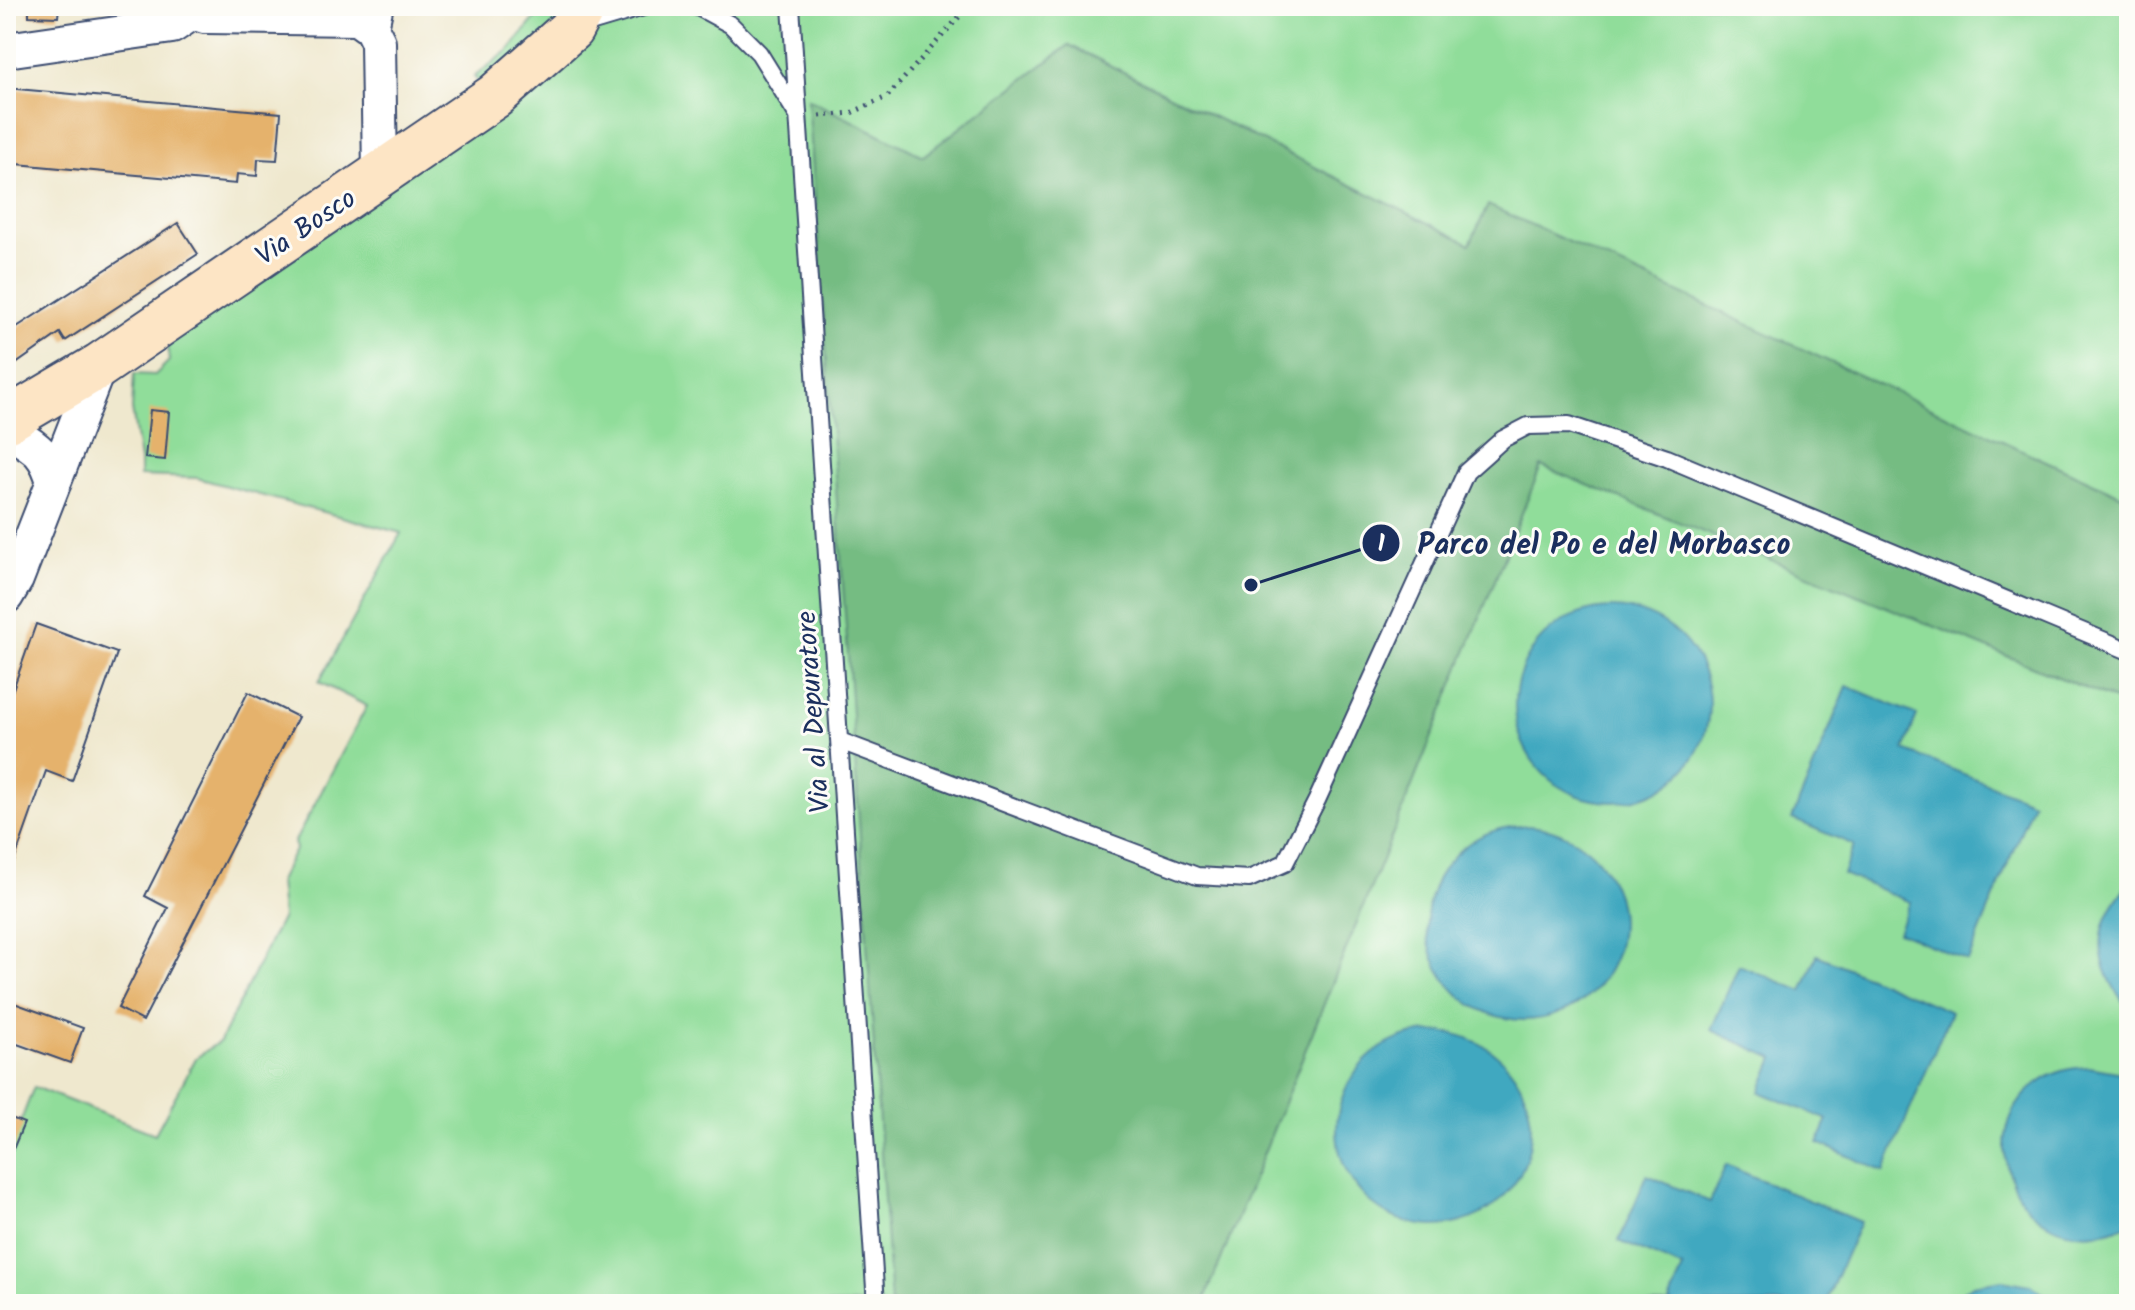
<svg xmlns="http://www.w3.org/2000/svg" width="2135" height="1310" font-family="Kalam,sans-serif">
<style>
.green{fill:#90dd9a;stroke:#56867c;stroke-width:2}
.forest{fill:#74bc82;stroke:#487670;stroke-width:2}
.water{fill:#40a8c0;stroke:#2e6c8f;stroke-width:2}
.building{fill:#e5b26c}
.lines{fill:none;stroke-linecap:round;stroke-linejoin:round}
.lane-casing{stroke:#3b4b6f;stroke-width:20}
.street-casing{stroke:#3b4b6f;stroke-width:38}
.secondary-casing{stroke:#3b4b6f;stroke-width:48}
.path{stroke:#3b4b6f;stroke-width:5;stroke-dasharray:2 6;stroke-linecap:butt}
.lane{stroke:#fff;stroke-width:16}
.street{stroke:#fff;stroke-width:34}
.secondary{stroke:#fde5c5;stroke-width:44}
.labels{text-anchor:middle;stroke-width:6;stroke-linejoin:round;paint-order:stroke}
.street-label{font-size:28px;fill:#1b2f5e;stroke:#fdfcf7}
.leader{fill:none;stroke:#1b2f5e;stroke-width:3}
.callout-dot{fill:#1b2f5e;stroke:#fdfcf7;stroke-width:3}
.mark-label{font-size:24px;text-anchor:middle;font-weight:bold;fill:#fff}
.callout-label{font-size:30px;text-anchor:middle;font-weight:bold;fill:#1b2f5e;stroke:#fdfcf7;stroke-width:6;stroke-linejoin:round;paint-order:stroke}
</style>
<rect width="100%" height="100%" fill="#fdfcf7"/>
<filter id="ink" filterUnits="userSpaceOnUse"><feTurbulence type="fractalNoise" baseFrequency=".0125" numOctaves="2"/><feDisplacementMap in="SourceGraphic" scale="16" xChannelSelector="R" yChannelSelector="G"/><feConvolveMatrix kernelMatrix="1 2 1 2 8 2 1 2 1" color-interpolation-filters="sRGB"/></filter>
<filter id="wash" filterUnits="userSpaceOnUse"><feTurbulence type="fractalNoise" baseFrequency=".006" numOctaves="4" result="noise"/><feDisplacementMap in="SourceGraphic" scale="32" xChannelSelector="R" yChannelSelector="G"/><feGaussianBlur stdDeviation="1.8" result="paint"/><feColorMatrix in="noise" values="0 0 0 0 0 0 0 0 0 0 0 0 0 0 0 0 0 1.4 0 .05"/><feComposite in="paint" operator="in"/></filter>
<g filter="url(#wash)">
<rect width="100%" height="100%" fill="#efe8ce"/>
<path class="green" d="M 545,6 L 2129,6 L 2129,1304 L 6,1304 L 6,1159 L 34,1087 L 155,1134 L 196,1058 L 220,1041 L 282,917 L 279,881 L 296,848 L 294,843 L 367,706 L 319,682 L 401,533 L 197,478 L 140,476 L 140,460 L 132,409 L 134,374 L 155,375 L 169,361 L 167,342 L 501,107 L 474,77 L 509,50 Z"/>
<path class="forest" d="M 1069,45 L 1470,244 L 1488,205 L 2129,499 L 2129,706 L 1541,466 L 1203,1304 L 891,1304 L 849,669 L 808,99 L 923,156 Z"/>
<path class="water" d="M1515 705a97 97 0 1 1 194 0a97 97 0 1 1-194 0Z
M 1847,686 L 1917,715 L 1904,750 L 2033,802 L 1968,961 L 1898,932 L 1910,902 L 1843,874 L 1854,845 L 1792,819 Z
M1427 923a97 97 0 1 1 194 0a97 97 0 1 1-194 0Z
M 2129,883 L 2129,1009 C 2093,965 2091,927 2129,883 Z
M 1817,955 L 1951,1012 L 1884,1172 L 1818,1143 L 1828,1120 L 1760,1092 L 1774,1058 L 1711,1030 L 1739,965 L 1802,991 Z
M1337 1129a97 97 0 1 1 194 0a97 97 0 1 1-194 0Z
M 2089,1067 L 2117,1072 L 2129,1079 L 2129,1224 C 2014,1274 1955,1113 2059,1072 C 2068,1068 2079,1068 2089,1067 Z
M 1726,1165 L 1860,1222 L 1825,1304 L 1673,1304 L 1669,1302 L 1683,1268 L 1619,1241 L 1647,1175 L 1710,1202 Z
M 2002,1280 L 2030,1285 L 2059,1304 L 1944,1304 L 1973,1285 Z"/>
<g id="blocks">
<path class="building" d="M 29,6 L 59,6 L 58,17 L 29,16 Z
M 6,88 L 281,113 L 277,160 L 258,159 L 257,176 L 237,174 L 236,184 L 6,163 Z
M 178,223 L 198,254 L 65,341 L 60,333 L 6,371 L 6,334 Z
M 150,410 L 169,412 L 165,460 L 145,458 Z
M 36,624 L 117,653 L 72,781 L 46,771 L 6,884 L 6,709 Z
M 248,692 L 298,717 L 143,1021 L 118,1008 L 168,908 L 145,896 Z
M 6,1000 L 83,1028 L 70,1063 L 6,1040 Z
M 6,1116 L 24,1123 L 6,1166 Z"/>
</g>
</g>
<g filter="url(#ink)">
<use href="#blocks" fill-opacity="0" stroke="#3b4b6f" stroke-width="2"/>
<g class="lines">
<g class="lane-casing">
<path id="lane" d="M 696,6 L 731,25 L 759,53 L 798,116
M 791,6 L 876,1304
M 580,26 L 647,6
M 840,741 L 1197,876 L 1249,879 L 1285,863 L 1317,800 L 1466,472 L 1503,439 L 1528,426 L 1569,425 L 1667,458 L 2129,651"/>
</g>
<g class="street-casing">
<path id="street" d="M 375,9 L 371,28 L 378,42 L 380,175
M 6,50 L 172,26 L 193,12 L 205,16 L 357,18 L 371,28
M 6,429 C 33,446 45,449 54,482
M 6,596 L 16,579 L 99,366"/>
</g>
<g class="secondary-casing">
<path id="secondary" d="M 6,421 L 99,366 L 495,96 L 571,29 L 583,6"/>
</g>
<path class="path" d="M 820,116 L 851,113 L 887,97 L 969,6"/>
<use href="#lane" class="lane"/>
<use href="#street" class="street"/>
<use href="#secondary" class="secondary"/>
</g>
</g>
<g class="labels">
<g class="street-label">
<text transform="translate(305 226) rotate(-34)" y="10">Via Bosco</text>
<text transform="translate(812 712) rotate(-94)" y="10">Via al Depuratore</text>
</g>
</g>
<path class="leader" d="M1251 585L1381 543"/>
<g class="callout-dot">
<circle cx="1251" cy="585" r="8"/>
<circle cx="1381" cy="543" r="20"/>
</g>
<g class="mark-label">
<text x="1381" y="551">1</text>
</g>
<g class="callout-label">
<text x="1604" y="554">Parco del Po e del Morbasco</text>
</g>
<rect width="2135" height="1310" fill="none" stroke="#fdfcf7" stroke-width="32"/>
</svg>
